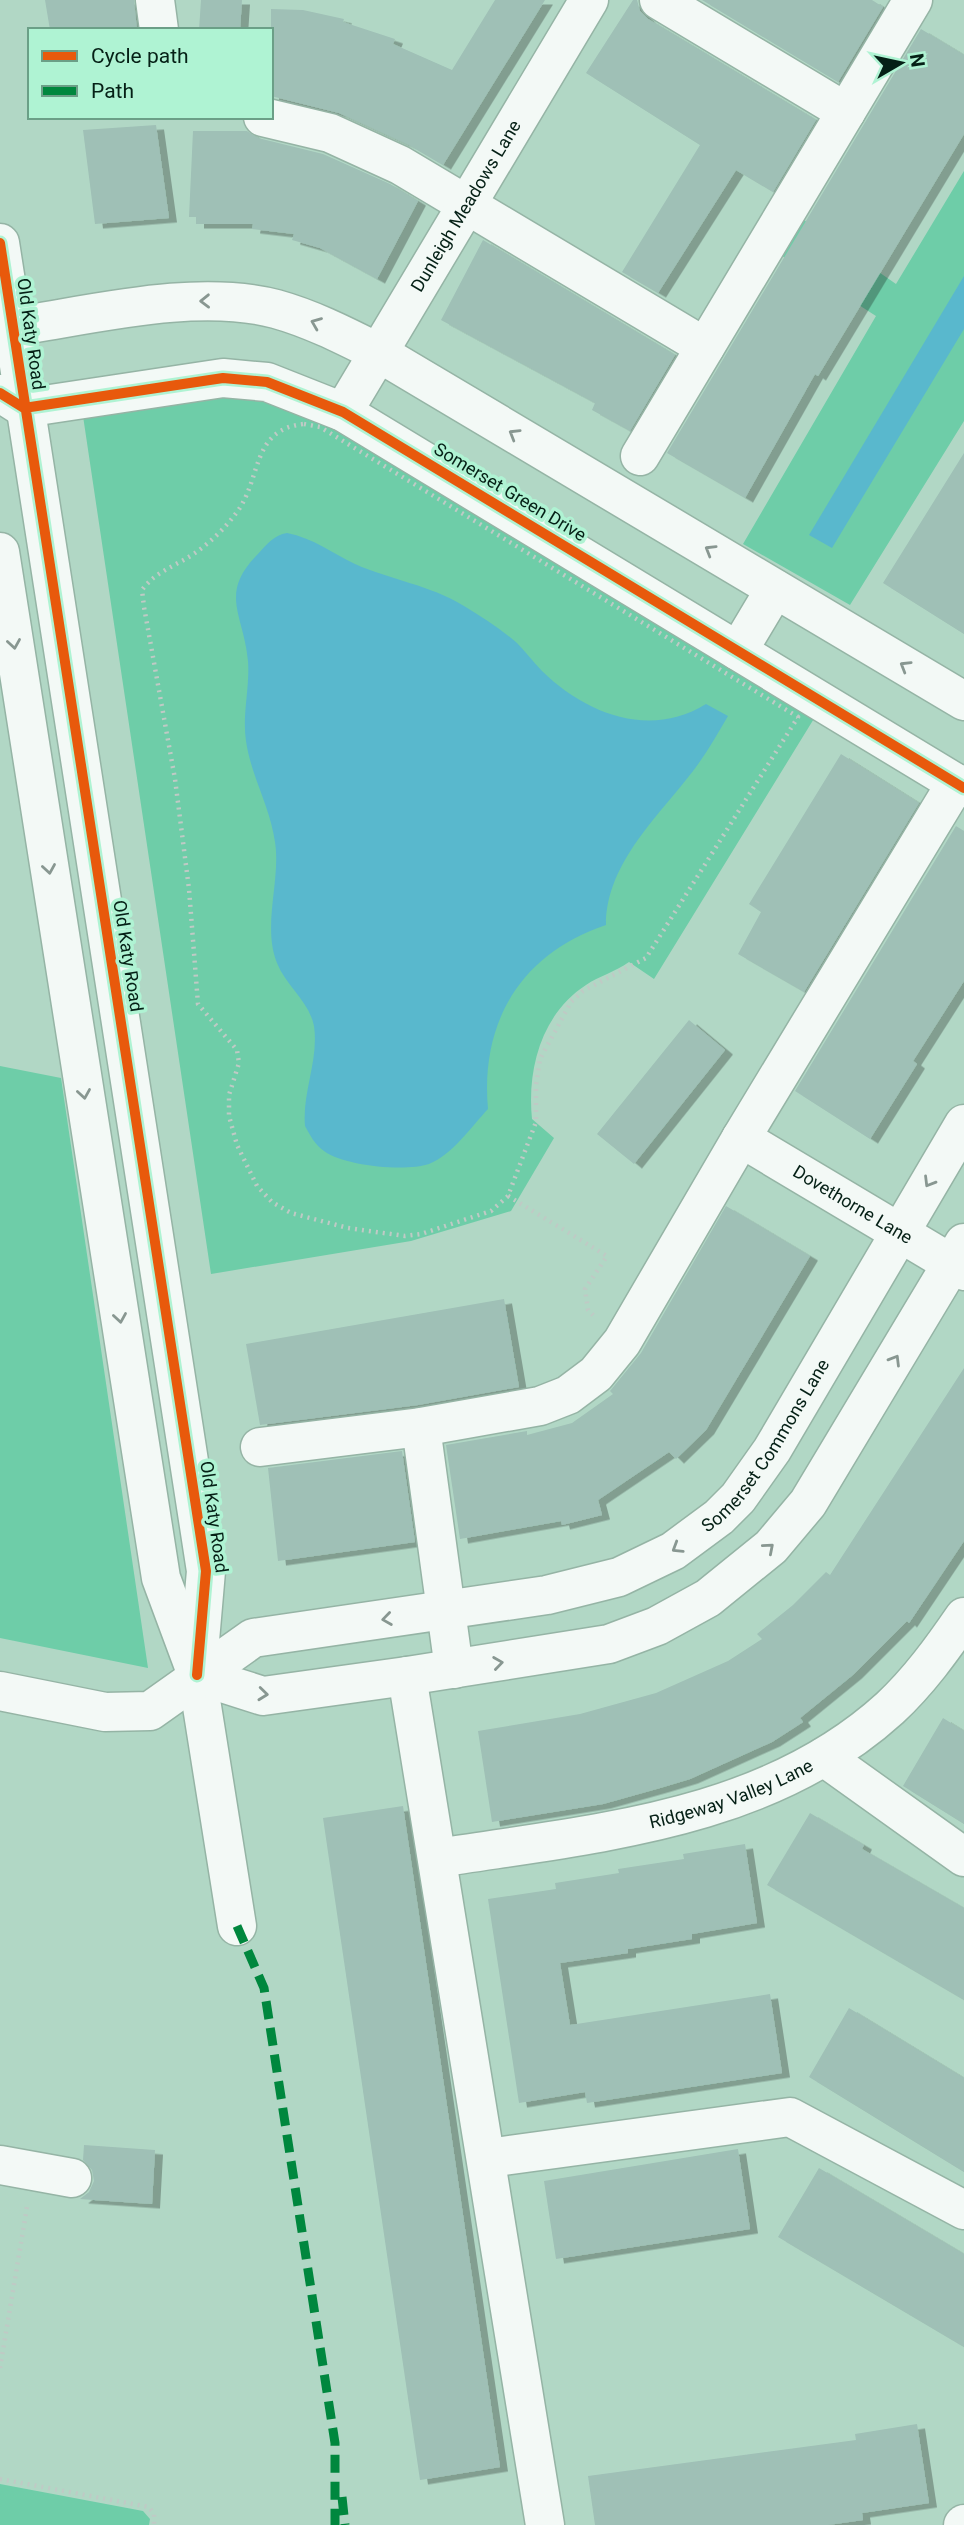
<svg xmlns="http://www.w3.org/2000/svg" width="964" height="2525" font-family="Roboto,sans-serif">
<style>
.green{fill:#6ecda8}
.water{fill:#59b8cd}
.building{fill:#9fc0b6;filter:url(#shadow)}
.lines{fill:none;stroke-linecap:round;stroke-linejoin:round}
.minor-casing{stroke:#95b4a5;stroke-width:41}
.path{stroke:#bfcac5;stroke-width:4.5;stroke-dasharray:2 5;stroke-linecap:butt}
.minor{stroke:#f3f9f6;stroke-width:38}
.quiet{stroke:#00873e;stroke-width:9;stroke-dasharray:18 9;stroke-linecap:butt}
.cycleway-casing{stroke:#aff3d3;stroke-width:15}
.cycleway{stroke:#e8590c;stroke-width:10}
.oneway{stroke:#889791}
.labels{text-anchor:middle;stroke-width:7;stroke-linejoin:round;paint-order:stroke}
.street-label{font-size:18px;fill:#052016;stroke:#aff3d3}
</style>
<defs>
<filter id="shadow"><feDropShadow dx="8" dy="4.5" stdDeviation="0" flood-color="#0004"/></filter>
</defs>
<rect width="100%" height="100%" fill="#b1d7c5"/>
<path class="green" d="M 964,171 L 964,421 L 850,605 L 743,544 L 876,316 L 779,254 L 801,218 L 896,284 Z
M 209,395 L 258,399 L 304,412 L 815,717 L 654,979 L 629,962 C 615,972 599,976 586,985 C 541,1014 527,1070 532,1119 L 554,1138 L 511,1211 L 411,1241 L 211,1274 L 83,416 Z
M 0,1066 L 61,1078 L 148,1668 L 0,1638 Z
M 0,2484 L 143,2511 L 150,2519 L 149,2525 L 0,2525 Z"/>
<path class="water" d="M 964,276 L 964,329 L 832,548 L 809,535 Z
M 287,533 C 313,538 332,553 355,564 C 391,580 430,585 464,606 C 482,617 501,629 517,643 C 526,652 533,662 542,671 C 586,714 650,739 706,704 L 728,716 C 718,733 708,751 696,767 C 661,814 606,862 606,925 C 522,953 480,1021 488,1109 C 472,1126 452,1155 429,1164 C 405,1172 344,1166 324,1151 C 315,1145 310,1135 305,1126 C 302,1092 319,1060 314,1026 C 309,1001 286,986 277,963 C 262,926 281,880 275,842 C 270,806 251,776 246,741 C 242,714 250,688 248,661 C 244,614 218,594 258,554 C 267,544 274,535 287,533 Z"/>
<path class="building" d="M 45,0 L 134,0 L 137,30 L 50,30 Z
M 201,0 L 242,0 L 240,30 L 199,30 Z
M 495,0 L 545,0 L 443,165 L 409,145 L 339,113 L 271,96 L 271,9 L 303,10 L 344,19 L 343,22 L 395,39 L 393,44 L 452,70 Z
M 633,0 L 637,0 L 640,11 L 648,19 L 816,120 L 773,192 L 736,170 L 658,293 L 622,272 L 700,145 L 586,73 Z
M 702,0 L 872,0 L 883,7 L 838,82 Z
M 921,29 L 964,55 L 964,134 L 818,376 L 815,374 L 745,498 L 667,453 Z
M 156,125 L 169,218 L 95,224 L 83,130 Z
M 193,131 L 247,131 L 258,138 L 323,154 L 390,184 L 418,201 L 377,279 L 320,248 L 292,240 L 294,234 L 252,229 L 253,224 L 196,224 L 196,217 L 189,217 Z
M 483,240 L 675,355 L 630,431 L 592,410 L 595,403 L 441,320 Z
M 964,453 L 964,634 L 883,583 Z
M 841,754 L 919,803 L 804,992 L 738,954 L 761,912 L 749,904 Z
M 956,826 L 964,831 L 964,981 L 913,1061 L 917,1064 L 870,1139 L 795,1091 Z
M 689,1020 L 725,1050 L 634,1164 L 597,1134 Z
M 726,1206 L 810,1256 L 706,1430 L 676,1459 L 669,1452 L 598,1500 L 602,1515 L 562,1525 L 561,1521 L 460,1539 L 446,1445 L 527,1431 L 527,1435 L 572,1423 L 613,1394 L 610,1391 L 641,1353 Z
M 504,1299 L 519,1387 L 418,1405 L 260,1425 L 246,1344 Z
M 964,1368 L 964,1541 L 909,1623 L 907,1621 L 854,1674 L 800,1718 L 803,1722 L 772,1742 L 690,1779 L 660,1788 L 603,1804 L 492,1822 L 478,1731 L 580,1714 L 656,1693 L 728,1661 L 762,1639 L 757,1634 L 793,1605 L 826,1572 L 830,1575 Z
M 402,1451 L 415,1542 L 278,1561 L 268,1468 Z
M 943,1718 L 964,1731 L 964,1824 L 903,1786 Z
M 403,1806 L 500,2467 L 420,2480 L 323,1818 Z
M 810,1813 L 864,1845 L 862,1849 L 964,1908 L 964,2000 L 767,1885 Z
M 745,1844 L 757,1923 L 692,1934 L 692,1939 L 628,1949 L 628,1953 L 560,1963 L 570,2025 L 770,1994 L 782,2073 L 587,2103 L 585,2092 L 519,2103 L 488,1899 L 556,1889 L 555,1883 L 619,1873 L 618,1869 L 684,1859 L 683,1854 Z
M 849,2008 L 964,2078 L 964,2172 L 809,2077 Z
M 84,2145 L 155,2150 L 152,2204 L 80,2199 L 89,2192 L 94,2181 L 92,2170 L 83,2160 Z
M 738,2149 L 750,2229 L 556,2259 L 544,2181 Z
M 819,2168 L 964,2254 L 964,2347 L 778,2237 Z
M 917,2424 L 929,2503 L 862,2513 L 863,2520 L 828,2525 L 595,2525 L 588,2476 L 856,2440 L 855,2434 Z"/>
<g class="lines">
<g class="minor-casing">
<g id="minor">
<path d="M 155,0 L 159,30"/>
<path d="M 659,0 L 846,112"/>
<path d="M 263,117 L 330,133 L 400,165 L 705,347"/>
<path d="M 0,243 L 206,1571 L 197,1675"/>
<path d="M 0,341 L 11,327 C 92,315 196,288 276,309 C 312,319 345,336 379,353 L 964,701"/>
<path d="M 2,394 L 24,408 L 223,378 L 267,382 L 343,412 L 964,788"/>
<path id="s1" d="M 343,412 L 589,0"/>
<path d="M 640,456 L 913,0"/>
<path d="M 0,552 L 161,1578 L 197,1675 L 237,1926"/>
<path d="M 738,651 L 775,589"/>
<path id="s2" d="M 741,1138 L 964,1271"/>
<path d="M 421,1427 L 454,1669"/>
<path d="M 260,1447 L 421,1427 L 540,1406 L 568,1395 L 596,1374 L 622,1342 L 741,1138 L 956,783"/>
<path d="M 197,1675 L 263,1696 L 407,1676 L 609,1644 L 657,1626 L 708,1598 L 771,1547 L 808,1503 L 964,1243"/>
<path d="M 407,1676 L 545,2525"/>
<path id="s3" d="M 0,1691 L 105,1712 L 150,1711 L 253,1638 L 547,1595 L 619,1577 L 673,1551 L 719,1517 L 738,1498 L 772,1450 L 964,1124"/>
<path d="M 824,1757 L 964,1857"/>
<path id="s4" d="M 438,1858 C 596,1833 766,1821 890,1708 C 919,1681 942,1649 964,1617"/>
<path d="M 488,2158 L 790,2117 L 964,2210"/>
<path d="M 0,2165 L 72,2178"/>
<path d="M 963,2525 L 964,2524"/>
</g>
</g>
<path class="path" d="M 304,424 L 320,427 L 798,717 L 646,958 L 583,991 L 571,1002 L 540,1059 L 536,1085 L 536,1122 L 508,1196 L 491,1211 L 421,1234 L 405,1236 L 348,1228 L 291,1213 L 272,1202 L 257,1186 L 237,1145 L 229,1116 L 229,1095 L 239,1063 L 237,1050 L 198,1004 L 189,889 L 175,779 L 144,607 L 142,590 C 156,571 176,566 195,553 C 211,542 226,527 237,512 C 262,478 251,429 304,424 Z
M 508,1196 L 607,1256 L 585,1289 L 588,1310 L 594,1316
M 0,2368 L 27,2207
M 0,2479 L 149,2507 L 154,2514 L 154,2525"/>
<use href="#minor" class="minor"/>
<path class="quiet" d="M 237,1926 L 264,1988 L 335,2443 L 335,2525
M 342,2497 L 345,2525"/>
<g class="cycleway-casing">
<path id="cycleway" d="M 0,243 L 206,1571 L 197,1675
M 0,393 L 24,408 L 223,378 L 267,382 L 343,412 L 964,788"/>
</g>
<use href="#cycleway" class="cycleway"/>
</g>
<defs><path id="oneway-chevron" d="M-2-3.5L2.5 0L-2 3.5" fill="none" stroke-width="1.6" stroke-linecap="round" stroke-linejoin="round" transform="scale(1.75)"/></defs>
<g class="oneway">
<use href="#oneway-chevron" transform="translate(205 301) rotate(179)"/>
<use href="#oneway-chevron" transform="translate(316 323) rotate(-158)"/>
<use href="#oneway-chevron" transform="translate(514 434) rotate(-149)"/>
<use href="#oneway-chevron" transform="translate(710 550) rotate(-149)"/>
<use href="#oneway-chevron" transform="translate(14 644) rotate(81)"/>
<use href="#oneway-chevron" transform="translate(905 666) rotate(-149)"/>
<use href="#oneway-chevron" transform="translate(49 869) rotate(81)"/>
<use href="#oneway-chevron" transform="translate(84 1094) rotate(81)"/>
<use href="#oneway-chevron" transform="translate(929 1182) rotate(121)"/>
<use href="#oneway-chevron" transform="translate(120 1318) rotate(81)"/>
<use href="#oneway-chevron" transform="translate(895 1360) rotate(-59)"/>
<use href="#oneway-chevron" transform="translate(677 1548) rotate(148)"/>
<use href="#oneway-chevron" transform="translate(769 1548) rotate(-41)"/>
<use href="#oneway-chevron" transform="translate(387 1619) rotate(172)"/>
<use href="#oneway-chevron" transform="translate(498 1663) rotate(-8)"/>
<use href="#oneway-chevron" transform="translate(263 1694) rotate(6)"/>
</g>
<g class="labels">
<g class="street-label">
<text dy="6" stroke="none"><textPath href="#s1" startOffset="240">Dunleigh Meadows Lane</textPath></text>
<text transform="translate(31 334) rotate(82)" y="6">Old Katy Road</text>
<text transform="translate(510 492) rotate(31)" y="6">Somerset Green Drive</text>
<text transform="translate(128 956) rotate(81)" y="6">Old Katy Road</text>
<text dy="6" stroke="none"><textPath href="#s2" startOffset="130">Dovethorne Lane</textPath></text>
<text dy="6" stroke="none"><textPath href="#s3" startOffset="852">Somerset Commons Lane</textPath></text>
<text transform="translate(214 1517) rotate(82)" y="6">Old Katy Road</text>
<text dy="6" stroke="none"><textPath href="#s4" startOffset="301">Ridgeway Valley Lane</textPath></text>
</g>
</g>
<rect x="28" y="28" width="245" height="91" fill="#aff3d3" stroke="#6b9f87" stroke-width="2"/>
<rect x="42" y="51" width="35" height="10" fill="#e8590c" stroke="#6b9f87" stroke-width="2"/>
<text x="91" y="63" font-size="21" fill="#052016">Cycle path</text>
<rect x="42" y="86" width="35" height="10" fill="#00873e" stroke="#6b9f87" stroke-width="2"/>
<text x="91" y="98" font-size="21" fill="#052016">Path</text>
<g transform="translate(901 63) rotate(81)" stroke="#aff3d3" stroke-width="5" paint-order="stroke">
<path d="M0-5L12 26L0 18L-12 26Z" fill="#052016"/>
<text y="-10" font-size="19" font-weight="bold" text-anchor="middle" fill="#052016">N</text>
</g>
</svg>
